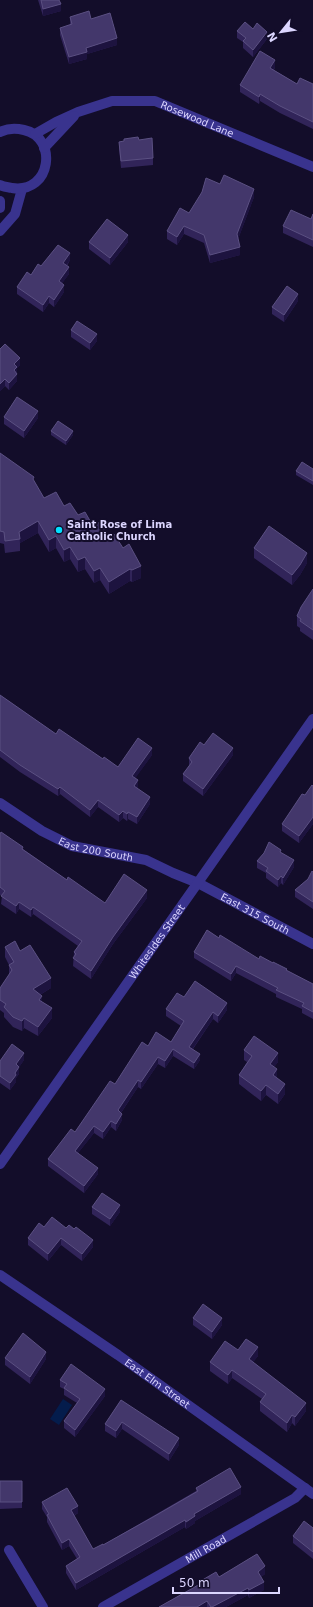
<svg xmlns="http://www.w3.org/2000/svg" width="313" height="1607" font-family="'DejaVu Sans',sans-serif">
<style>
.water{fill:#041c4c}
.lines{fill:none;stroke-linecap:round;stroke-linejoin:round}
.minor{stroke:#39338e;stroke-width:10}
.tertiary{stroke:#39338e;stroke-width:10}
.wall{fill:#312459}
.shaded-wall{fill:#1d133f}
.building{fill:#43376b;stroke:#5b5082}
.poi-dot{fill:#02dfff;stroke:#130d2a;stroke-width:1.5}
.labels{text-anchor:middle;stroke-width:4;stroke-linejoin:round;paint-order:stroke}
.street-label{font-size:10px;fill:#dcd6ff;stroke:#130d2a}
.poi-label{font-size:10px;font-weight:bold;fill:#dcd6ff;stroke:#130d2a;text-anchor:start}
</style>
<rect width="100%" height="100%" fill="#130d2a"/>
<path class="water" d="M 63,1399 L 72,1405 L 59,1425 L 50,1419 Z"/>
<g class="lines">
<g class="minor">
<path d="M 0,201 L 0,208"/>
<path d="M 0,231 L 15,214 L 22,189"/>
<path id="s1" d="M 0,803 L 42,831 L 72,846 L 146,860 L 173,873 L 198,883 L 313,944"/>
<path id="s2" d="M 0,1164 L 313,719"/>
<path id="s3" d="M 0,1275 L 118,1355 L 313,1494"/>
<path d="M 9,1550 L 43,1607"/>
<path id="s4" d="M 103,1607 L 295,1498 L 305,1488"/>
</g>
<g class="tertiary">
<path d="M 0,132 C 8,128 15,128 24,130 C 58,137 52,194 12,188 C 8,187 4,187 0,185"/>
<path id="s5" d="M 35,134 L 56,122 L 78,112 L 112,101 L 155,101 L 313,167"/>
<path d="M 44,148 L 74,116"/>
</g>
</g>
<path class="wall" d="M 38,0 L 59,0 L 61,11 L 43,16 Z
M 70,17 L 91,19 L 117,45 L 87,54 L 87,59 L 69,64 L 60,35 L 60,28 L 70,25 Z
M 253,29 L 267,39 L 253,57 L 243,48 L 243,42 L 237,38 L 237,31 Z
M 275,67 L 274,70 L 297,84 L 313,84 L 313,129 L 280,113 L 260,101 L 259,104 L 240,92 L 240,85 Z
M 124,139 L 139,140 L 153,158 L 153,165 L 121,168 L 119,149 L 119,142 L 124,141 Z
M 254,197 L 238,239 L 240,255 L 210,263 L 204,243 L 184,234 L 177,245 L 167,239 L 167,231 L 189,213 Z
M 313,214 L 313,247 L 283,233 L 283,226 L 311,219 Z
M 89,242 L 128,242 L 110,265 L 89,249 Z
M 70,260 L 67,266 L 69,274 L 62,283 L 64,292 L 54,307 L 49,303 L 43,312 L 17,294 L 17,287 L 41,266 Z
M 298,301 L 284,322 L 272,314 L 272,307 Z
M 71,330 L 97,341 L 90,350 L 71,337 Z
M 0,349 L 20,365 L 17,368 L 17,381 L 9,390 L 5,386 L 0,391 Z
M 4,417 L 38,418 L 24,438 L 4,424 Z
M 51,431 L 73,435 L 66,445 L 51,435 Z
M 0,453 L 34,482 L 44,498 L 64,506 L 108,537 L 141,578 L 132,582 L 130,581 L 109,594 L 100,580 L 94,583 L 85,569 L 78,572 L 70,559 L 64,562 L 56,548 L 49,552 L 38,533 L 20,543 L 20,551 L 5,553 L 4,544 L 0,543 Z
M 313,469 L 313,485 L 296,475 L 296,471 Z
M 254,548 L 307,563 L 300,575 L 292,585 L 254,558 Z
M 313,589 L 313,640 L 300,631 L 300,628 L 297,626 L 297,616 Z
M 0,695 L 56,734 L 103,759 L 118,767 L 152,755 L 135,778 L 138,787 L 137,788 L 150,804 L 137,824 L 128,819 L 127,821 L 123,818 L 119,822 L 98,807 L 90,817 L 60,794 L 58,796 L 20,772 L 0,757 Z
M 204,745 L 233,755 L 203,796 L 183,781 L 183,774 L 189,766 L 189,758 Z
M 313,786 L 313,824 L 299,843 L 282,831 L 282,824 L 305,795 Z
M 0,834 L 23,849 L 67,880 L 105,903 L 147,898 L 113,944 L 91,979 L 73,966 L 74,952 L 78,946 L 33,914 L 31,917 L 19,909 L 16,914 L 1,904 L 2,896 L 0,895 Z
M 281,853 L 294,867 L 283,885 L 281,883 L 278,887 L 266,878 L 266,873 L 257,868 L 257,861 Z
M 313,872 L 313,909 L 295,897 L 295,890 L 308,879 Z
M 219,938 L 259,959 L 287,971 L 313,984 L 313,1019 L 302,1013 L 302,1009 L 276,997 L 276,994 L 236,973 L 231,981 L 194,958 L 194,952 Z
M 5,947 L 20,951 L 51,988 L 40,995 L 42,1002 L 52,1018 L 38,1036 L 24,1028 L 22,1031 L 13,1027 L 4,1017 L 4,1013 L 0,1010 L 0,988 L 9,975 L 9,965 L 5,957 Z
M 184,997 L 227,1010 L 218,1023 L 213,1019 L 193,1049 L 200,1060 L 194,1069 L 173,1056 L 165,1068 L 158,1064 L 141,1089 L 138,1087 L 121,1113 L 122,1120 L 116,1131 L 111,1127 L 103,1139 L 94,1133 L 78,1153 L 98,1174 L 84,1193 L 48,1166 L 48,1159 L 75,1132 L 148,1046 L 171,1042 L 181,1026 L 166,1016 L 166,1009 Z
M 244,1050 L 278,1062 L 274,1067 L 277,1079 L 285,1094 L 278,1104 L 266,1095 L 261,1101 L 239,1084 L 239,1075 L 247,1062 L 244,1060 Z
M 24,1060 L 19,1067 L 19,1074 L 16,1078 L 16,1082 L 10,1090 L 0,1083 L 0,1061 Z
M 92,1207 L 120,1212 L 110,1226 L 92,1214 Z
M 44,1227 L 66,1228 L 93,1247 L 82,1261 L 61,1245 L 48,1261 L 28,1245 L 28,1238 Z
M 193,1318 L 222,1325 L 212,1339 L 193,1325 Z
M 238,1350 L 258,1356 L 253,1362 L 306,1411 L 295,1426 L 292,1423 L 287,1432 L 260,1411 L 260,1402 L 262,1399 L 232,1378 L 228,1384 L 210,1371 L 210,1362 Z
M 5,1358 L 46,1359 L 30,1384 L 5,1365 Z
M 60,1380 L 105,1396 L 75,1437 L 64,1428 L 64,1421 L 77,1403 L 64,1395 L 64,1389 L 60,1387 Z
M 121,1400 L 179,1445 L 169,1461 L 122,1429 L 116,1438 L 105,1431 L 105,1424 Z
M 0,1481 L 22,1481 L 22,1508 L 0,1509 Z
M 196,1488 L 241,1494 L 195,1521 L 195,1523 L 186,1529 L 185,1527 L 76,1590 L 66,1573 L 66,1566 L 77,1559 L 69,1546 L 62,1550 L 47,1522 L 47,1517 L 42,1509 L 42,1502 L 78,1513 L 74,1516 L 93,1549 L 103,1545 L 196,1491 Z
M 313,1528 L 313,1559 L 293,1543 L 293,1536 Z
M 265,1574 L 261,1577 L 264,1590 L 249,1598 L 248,1595 L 226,1607 L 159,1607 L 199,1585 L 199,1582 L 219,1577 Z"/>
<path class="shaded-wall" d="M 61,4 L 61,11 L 43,16 L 43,9 Z
M 267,32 L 267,39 L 253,57 L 253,50 Z
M 117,38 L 117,45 L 87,54 L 87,59 L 69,64 L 69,57 L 86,48 Z
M 275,60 L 275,67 L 270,75 L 270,68 Z
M 260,94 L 260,101 L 259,104 L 259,97 Z
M 254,189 L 254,197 L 237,242 L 237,234 Z
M 184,226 L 184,234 L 177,245 L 177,237 Z
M 128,235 L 128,242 L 110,265 L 110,258 Z
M 240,247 L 240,255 L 210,263 L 210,255 Z
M 70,253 L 70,260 L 63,270 L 63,263 Z
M 69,267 L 69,274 L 59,288 L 59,281 Z
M 64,285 L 64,292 L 54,307 L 54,300 Z
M 298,294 L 298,301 L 284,322 L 284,315 Z
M 49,296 L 49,303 L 43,312 L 43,305 Z
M 97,334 L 97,341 L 90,350 L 90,343 Z
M 20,358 L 20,365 L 17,368 L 17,374 L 14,377 L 14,364 Z
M 17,374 L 17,381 L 9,390 L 9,383 Z
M 5,379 L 5,386 L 0,391 L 0,384 Z
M 38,411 L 38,418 L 24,438 L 24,431 Z
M 73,431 L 73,435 L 66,445 L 66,441 Z
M 38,521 L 38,533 L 20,543 L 19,532 Z
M 56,536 L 56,548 L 49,552 L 49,540 Z
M 70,547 L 70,559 L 64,562 L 64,550 Z
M 307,553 L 307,563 L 300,575 L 292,585 L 292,575 Z
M 85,557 L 85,569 L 78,572 L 78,560 Z
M 141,566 L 141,578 L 132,582 L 132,570 Z
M 100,568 L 100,580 L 94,583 L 94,571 Z
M 130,569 L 130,581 L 109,594 L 109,582 Z
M 152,748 L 152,755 L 132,783 L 132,776 Z
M 233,748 L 233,755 L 203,796 L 203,789 Z
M 138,780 L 138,787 L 134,793 L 134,786 Z
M 60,787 L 60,794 L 58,796 L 58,789 Z
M 150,797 L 150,804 L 137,824 L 137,817 Z
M 98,800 L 98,807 L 90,817 L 90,810 Z
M 123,811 L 123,818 L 119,822 L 119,815 Z
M 128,812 L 128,819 L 127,821 L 127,814 Z
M 313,817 L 313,824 L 299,843 L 299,836 Z
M 294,860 L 294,867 L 283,885 L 283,878 Z
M 281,876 L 281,883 L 278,887 L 278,880 Z
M 147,890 L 147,898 L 113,944 L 91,979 L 91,971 L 113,937 Z
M 19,902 L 19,909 L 16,914 L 16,906 Z
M 33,907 L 33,914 L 31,917 L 31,910 Z
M 236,966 L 236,973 L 231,981 L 231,974 Z
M 51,978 L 51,988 L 33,999 L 33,989 Z
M 42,996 L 42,1006 L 39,1000 Z
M 227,1003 L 227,1010 L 218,1023 L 218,1016 Z
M 52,1008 L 52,1018 L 38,1036 L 38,1027 Z
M 213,1012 L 213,1019 L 189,1054 L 189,1047 Z
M 24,1018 L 24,1028 L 22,1031 L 22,1021 Z
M 173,1049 L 173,1056 L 165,1068 L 165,1061 Z
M 24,1053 L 24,1060 L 18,1069 L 19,1067 L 19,1074 L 16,1078 L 16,1082 L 10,1090 L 10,1083 L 15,1073 L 16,1064 Z
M 278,1053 L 278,1062 L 270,1073 L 270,1064 Z
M 200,1054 L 200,1060 L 194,1069 L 194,1063 Z
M 158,1057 L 158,1064 L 141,1089 L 141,1082 Z
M 277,1069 L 277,1079 L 273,1075 Z
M 138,1080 L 138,1087 L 118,1117 L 118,1110 Z
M 285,1084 L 285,1094 L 278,1104 L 278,1094 Z
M 266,1085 L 266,1095 L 261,1101 L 261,1091 Z
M 122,1114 L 122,1120 L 116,1131 L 116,1124 Z
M 111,1121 L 111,1127 L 103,1139 L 103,1132 Z
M 94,1126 L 94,1133 L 75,1157 L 75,1151 Z
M 98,1168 L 98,1174 L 84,1193 L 84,1186 Z
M 120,1205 L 120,1212 L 110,1226 L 110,1219 Z
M 61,1238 L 61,1245 L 48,1261 L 48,1254 Z
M 93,1240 L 93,1247 L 82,1261 L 82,1254 Z
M 222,1318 L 222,1325 L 212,1339 L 212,1332 Z
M 258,1347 L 258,1356 L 249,1368 L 249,1359 Z
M 46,1352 L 46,1359 L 30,1384 L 30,1377 Z
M 232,1370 L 232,1378 L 228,1384 L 228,1375 Z
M 105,1389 L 105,1396 L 75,1437 L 75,1430 Z
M 306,1403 L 306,1411 L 295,1426 L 295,1417 Z
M 292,1415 L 292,1423 L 287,1432 L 287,1423 Z
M 122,1422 L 122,1429 L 116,1438 L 116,1431 Z
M 179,1438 L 179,1445 L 169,1461 L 169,1454 Z
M 241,1487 L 241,1494 L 195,1521 L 195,1523 L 186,1529 L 186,1522 L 194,1514 Z
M 78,1506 L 78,1513 L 71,1517 L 71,1510 Z
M 185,1520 L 185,1527 L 76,1590 L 76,1583 Z
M 69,1539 L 69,1546 L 62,1550 L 62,1543 Z
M 265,1566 L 265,1574 L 258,1579 L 258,1572 Z
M 264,1582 L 264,1590 L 249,1598 L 249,1590 Z
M 248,1588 L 248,1595 L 226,1607 L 212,1607 Z
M 207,1601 L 207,1607 L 197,1607 Z"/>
<path class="building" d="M 41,0 L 59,0 L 61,4 L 43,9 Z
M 89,11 L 91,19 L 110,13 L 117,38 L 86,48 L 87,52 L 69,57 L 60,28 L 72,24 L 70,17 Z
M 245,22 L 253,29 L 257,23 L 267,32 L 253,50 L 243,41 L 246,38 L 237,31 Z
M 260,51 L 275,60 L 270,68 L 297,84 L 300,78 L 313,84 L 313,122 L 280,106 L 260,94 L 259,97 L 240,85 Z
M 138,137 L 139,140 L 152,138 L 153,158 L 121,161 L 119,142 L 124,141 L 124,139 Z
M 224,175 L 254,189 L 237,234 L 240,247 L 210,255 L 204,235 L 184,226 L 177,237 L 167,231 L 180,208 L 189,213 L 202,192 L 206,178 L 220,184 Z
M 291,210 L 311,219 L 313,214 L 313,240 L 283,226 Z
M 107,219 L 128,235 L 110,258 L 89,242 Z
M 58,245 L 70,253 L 63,263 L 69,267 L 59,281 L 64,285 L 54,300 L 49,296 L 43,305 L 17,287 L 27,272 L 31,275 L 38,264 L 41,266 Z
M 287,286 L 298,294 L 284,315 L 272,307 Z
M 77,321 L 97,334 L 90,343 L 71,330 Z
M 5,344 L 20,358 L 14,364 L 17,367 L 14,370 L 17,374 L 9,383 L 5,379 L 0,384 L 0,349 Z
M 17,397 L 38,411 L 24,431 L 4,417 Z
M 58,421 L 73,431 L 66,441 L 51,431 Z
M 0,453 L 34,477 L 33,479 L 44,498 L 56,492 L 64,506 L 70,503 L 78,515 L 85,512 L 93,526 L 100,522 L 108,537 L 114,534 L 123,548 L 129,544 L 141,566 L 132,570 L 130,569 L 109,582 L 100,568 L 94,571 L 85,557 L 78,560 L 70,547 L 64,550 L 56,536 L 49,540 L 38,521 L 19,532 L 20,539 L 5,541 L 4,532 L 0,531 Z
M 302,462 L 313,469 L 313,481 L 296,471 Z
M 269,526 L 307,553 L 300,565 L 292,575 L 254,548 Z
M 313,589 L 313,630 L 300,621 L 301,619 L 297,616 L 301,607 Z
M 0,695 L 56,734 L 59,729 L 103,759 L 104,757 L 118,767 L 138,738 L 152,748 L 132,776 L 138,780 L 134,786 L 150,797 L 137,817 L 128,812 L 127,814 L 123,811 L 119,815 L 98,800 L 90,810 L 60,787 L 58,789 L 20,765 L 0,750 Z
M 213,733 L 233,748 L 203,789 L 183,774 L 192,762 L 189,758 L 200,742 L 204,745 Z
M 312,785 L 313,786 L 313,817 L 299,836 L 282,824 L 302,794 L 305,795 Z
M 1,832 L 23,847 L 22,849 L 67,880 L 68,877 L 105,903 L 124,874 L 147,890 L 113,937 L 91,971 L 73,958 L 76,954 L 74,952 L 82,941 L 33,907 L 31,910 L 19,902 L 16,906 L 1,896 L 5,891 L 0,887 L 0,834 Z
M 269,842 L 281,850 L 280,852 L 294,860 L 283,878 L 281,876 L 278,880 L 266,871 L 268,868 L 257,861 L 264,853 Z
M 312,871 L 313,872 L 313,902 L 295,890 L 308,879 Z
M 207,930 L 219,938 L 220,935 L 259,959 L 260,956 L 273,963 L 273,962 L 287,969 L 286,970 L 313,984 L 313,1012 L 302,1006 L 304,1003 L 276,990 L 278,988 L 236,966 L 231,974 L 194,952 Z
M 15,941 L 20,951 L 30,945 L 51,978 L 33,989 L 42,996 L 39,1000 L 52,1008 L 38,1027 L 24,1018 L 22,1021 L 13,1017 L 4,1007 L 6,1004 L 0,1000 L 0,988 L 12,970 L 9,965 L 14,962 L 5,947 Z
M 195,981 L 227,1003 L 218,1016 L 213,1012 L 189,1047 L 200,1054 L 194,1063 L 173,1049 L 165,1061 L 158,1057 L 141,1082 L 138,1080 L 118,1110 L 122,1114 L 116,1124 L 111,1121 L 103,1132 L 94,1126 L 75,1151 L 98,1168 L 84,1186 L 48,1159 L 71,1129 L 75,1132 L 110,1081 L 115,1084 L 142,1042 L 148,1046 L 156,1032 L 171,1042 L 184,1021 L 166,1009 L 177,993 L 184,997 Z
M 254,1036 L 278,1053 L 270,1064 L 277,1069 L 273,1075 L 285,1084 L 278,1094 L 266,1085 L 261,1091 L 239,1075 L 252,1056 L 244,1050 Z
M 12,1044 L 24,1053 L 16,1064 L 19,1067 L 15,1073 L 16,1075 L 10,1083 L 0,1076 L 0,1061 Z
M 102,1193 L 120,1205 L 110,1219 L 92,1207 Z
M 52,1217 L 66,1228 L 69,1225 L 74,1229 L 76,1227 L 93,1240 L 82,1254 L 61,1238 L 48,1254 L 28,1238 L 39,1223 L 44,1227 Z
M 203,1304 L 222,1318 L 212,1332 L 193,1318 Z
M 23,1333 L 46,1352 L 30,1377 L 5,1358 Z
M 246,1339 L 258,1347 L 249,1359 L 306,1403 L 295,1417 L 292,1415 L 287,1423 L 260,1402 L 266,1394 L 232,1370 L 228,1375 L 210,1362 L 225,1341 L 238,1350 Z
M 71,1364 L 105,1389 L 75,1430 L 64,1421 L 80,1399 L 64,1388 L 67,1384 L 60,1380 Z
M 121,1400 L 179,1438 L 169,1454 L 122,1422 L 116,1431 L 105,1424 Z
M 230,1468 L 241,1487 L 194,1514 L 195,1516 L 186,1522 L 185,1520 L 76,1583 L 66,1566 L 80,1557 L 69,1539 L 62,1543 L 47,1515 L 49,1514 L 42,1502 L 67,1488 L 78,1506 L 71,1510 L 93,1549 L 103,1544 L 103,1545 L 153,1517 L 198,1491 L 196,1488 Z
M 0,1481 L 22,1481 L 22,1502 L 0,1502 Z
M 304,1521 L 313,1528 L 313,1552 L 293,1536 Z
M 257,1554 L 265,1566 L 258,1572 L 264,1582 L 249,1590 L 248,1588 L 212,1607 L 211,1607 L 207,1601 L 197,1607 L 159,1607 L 200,1584 L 199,1582 L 216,1572 L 219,1577 Z"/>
<circle class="poi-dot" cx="59" cy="530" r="4"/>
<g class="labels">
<g class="street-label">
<text dy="4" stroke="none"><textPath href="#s5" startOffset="173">Rosewood Lane</textPath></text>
<text dy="4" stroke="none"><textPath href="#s1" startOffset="108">East 200 South</textPath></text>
<text dy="4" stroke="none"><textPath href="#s1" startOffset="281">East 315 South</textPath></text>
<text dy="4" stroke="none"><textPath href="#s2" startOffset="272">Whitesides Street</textPath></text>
<text dy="4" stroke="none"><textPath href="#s3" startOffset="191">East Elm Street</textPath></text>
<text dy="4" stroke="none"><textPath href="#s4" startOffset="118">Mill Road</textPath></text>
</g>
<g class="poi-label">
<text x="67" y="528">Saint Rose of Lima<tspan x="67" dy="12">Catholic Church</tspan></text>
</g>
</g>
<g transform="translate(281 32) rotate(240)" stroke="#130d2a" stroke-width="3" paint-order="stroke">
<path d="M0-3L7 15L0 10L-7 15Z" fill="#dcd6ff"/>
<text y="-6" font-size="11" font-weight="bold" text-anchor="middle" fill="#dcd6ff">N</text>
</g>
<path d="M173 1587v6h106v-6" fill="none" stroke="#dcd6ff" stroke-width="2"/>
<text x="179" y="1587" font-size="12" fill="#dcd6ff" stroke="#130d2a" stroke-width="3" paint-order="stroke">50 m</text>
</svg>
